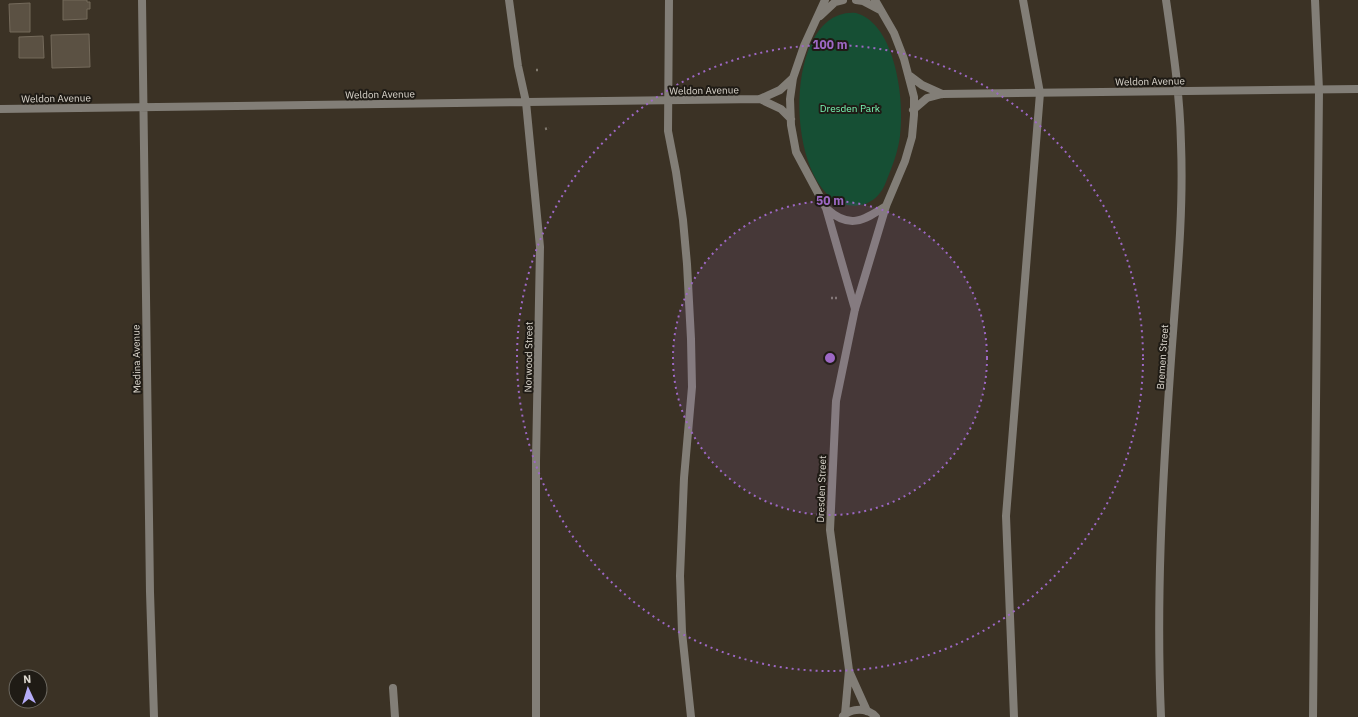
<svg xmlns="http://www.w3.org/2000/svg" width="1358" height="717" font-family="'IBM Plex Sans',sans-serif">
<style>
.green{fill:#164f34}
.building{fill:#5b5143;stroke:#746a5b}
.lines{fill:none;stroke-linecap:round;stroke-linejoin:round}
.path{stroke:#80796e;stroke-width:2.5;stroke-dasharray:2 2;stroke-linecap:butt}
.lane{stroke:#827e77;stroke-width:8}
.street{stroke:#827e77;stroke-width:8}
.ring{fill:none;stroke:#9d68c5;stroke-width:2;stroke-dasharray:2 4}
.labels{text-anchor:middle;stroke-width:4;stroke-linejoin:round;paint-order:stroke}
.street-label{font-size:10px;fill:#ddd8cf;stroke:#1f1b15}
.park-label{font-size:10px;fill:#7afab7;stroke:#1f1b15}
.centre{fill:#9d68c5;stroke:#1f1b15;stroke-width:2}
.ring-label{font-size:12px;text-anchor:middle;font-weight:bold;fill:#9d68c5;stroke:#1f1b15;stroke-width:4;stroke-linejoin:round;paint-order:stroke}
</style>
<rect width="100%" height="100%" fill="#3b3225"/>
<path class="green" d="M 856,13 C 896,24 905,102 900,136 C 898,152 892,167 886,182 C 882,193 873,203 861,205 C 785,220 775,6 856,13 Z"/>
<path class="building" d="M 63,0 L 87,0 L 87,2 L 90,2 L 90,9 L 87,9 L 87,19 L 63,20 Z
M 30,3 L 30,32 L 10,32 L 9,4 Z
M 89,34 L 90,67 L 52,68 L 51,35 Z
M 43,36 L 44,58 L 19,58 L 19,37 Z"/>
<g class="lines">
<path class="path" d="M 536,70 L 540,70
M 545,129 L 549,128
M 831,298 L 837,298"/>
<path class="lane" d="M 669,0 L 668,131 L 676,172 L 683,220 L 687,264 L 691,339 L 692,387 L 684,478 L 680,576 L 682,632 L 691,717
M 393,688 L 395,717
M 1014,717 L 1006,516 L 1040,93 L 1023,0
M 1313,717 L 1319,90 L 1315,0"/>
<path class="street" d="M 142,0 L 150,592 L 154,717
M 509,0 L 518,66 L 526,102 L 540,247 L 536,461 L 536,717
M 825,0 L 804,46 L 793,78 L 790,99 L 791,125 L 796,152 L 826,208 L 855,309
M 856,0 L 863,1 L 880,10
M 820,16 L 835,2 L 843,0
M 910,76 L 922,85 L 942,94
M 760,99 L 781,109 L 791,119
M 0,109 L 760,99 L 780,90 L 793,78
M 913,110 L 927,98 L 942,94 L 1358,89
M 827,209 C 849,229 863,221 886,206
M 849,671 L 867,711
M 845,714 L 849,670 L 830,530 L 836,401 L 855,309 L 886,206 L 905,161 L 912,137 L 914,115 L 914,97 L 904,59 L 894,33 L 875,0
M 843,716 C 852,708 867,707 876,717
M 1161,717 C 1156,602 1162,489 1170,374 C 1175,297 1184,221 1181,144 C 1180,95 1173,48 1166,0"/>
</g>
<circle cx="830" cy="358" r="157" fill="#9d68c5" fill-opacity=".12"/>
<g class="ring">
<circle cx="830" cy="358" r="157"/>
<circle cx="830" cy="358" r="313"/>
</g>
<g class="labels">
<g class="street-label">
<text transform="translate(1150 81) rotate(-1)" y="4">Weldon Avenue</text>
<text transform="translate(704 90) rotate(-1)" y="4">Weldon Avenue</text>
<text transform="translate(380 94) rotate(-1)" y="4">Weldon Avenue</text>
<text transform="translate(56 98) rotate(-1)" y="4">Weldon Avenue</text>
<text transform="translate(528 357) rotate(-89)" y="4">Norwood Street</text>
<text transform="translate(1162 357) rotate(-86)" y="4">Bremen Street</text>
<text transform="translate(136 359) rotate(-91)" y="4">Medina Avenue</text>
<text transform="translate(821 489) rotate(-88)" y="4">Dresden Street</text>
</g>
<g class="park-label">
<text x="850" y="112">Dresden Park</text>
</g>
</g>
<circle cx="830" cy="358" r="6" class="centre"/>
<g class="ring-label">
<text x="830" y="49">100 m</text>
<text x="830" y="205">50 m</text>
</g>
<g transform="translate(28 689) rotate(356)"><circle r="19" fill="#1f1b15" stroke="#6b675f"/>
<path d="M0-3L7 15L0 10L-7 15Z" fill="#b5acf8"/>
<text y="-6" font-size="11" font-weight="bold" text-anchor="middle" fill="#ddd8cf">N</text>
</g>
</svg>
